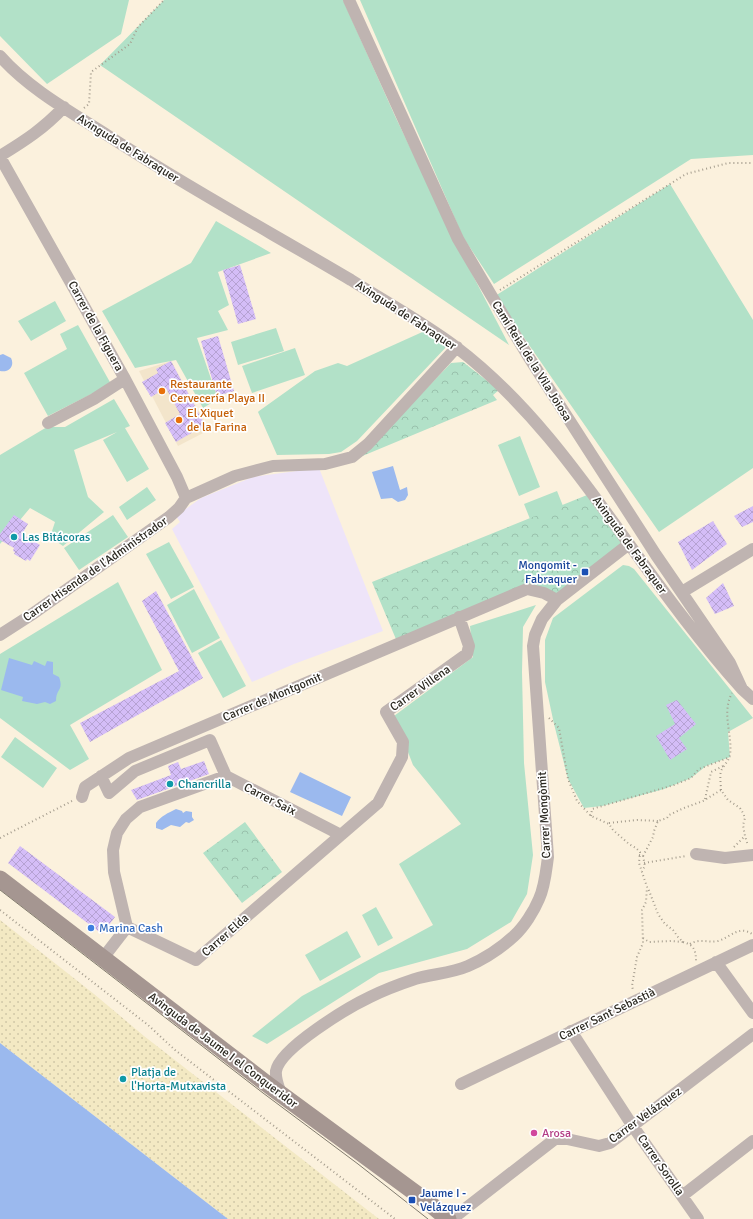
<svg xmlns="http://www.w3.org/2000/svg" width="753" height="1219" font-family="Signika,sans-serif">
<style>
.built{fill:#f3e5cb}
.education{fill:#eee4f9}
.green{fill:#b2e1c8}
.sand{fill:url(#sand-dots)}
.park{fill:url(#park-crowns)}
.water{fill:#9bb9ee}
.building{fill:url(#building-cross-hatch)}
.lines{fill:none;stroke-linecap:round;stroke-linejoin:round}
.path{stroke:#a59d8e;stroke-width:2;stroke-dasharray:1 3;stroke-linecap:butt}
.street{stroke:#bfb4b1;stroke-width:12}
.secondary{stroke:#a59691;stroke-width:17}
.tram{stroke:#817b6e;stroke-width:1}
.food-dot{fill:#e8710a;stroke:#fff;stroke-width:1.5}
.culture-dot{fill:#0f9aa8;stroke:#fff;stroke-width:1.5}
.transit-dot{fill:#1a4fb4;stroke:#fff;stroke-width:1.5}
.shop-dot{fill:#3f7fe0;stroke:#fff;stroke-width:1.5}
.hotel-dot{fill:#d1479c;stroke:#fff;stroke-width:1.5}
.labels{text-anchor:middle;stroke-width:3.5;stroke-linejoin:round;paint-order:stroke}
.street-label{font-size:12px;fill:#2c2921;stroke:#fff}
.food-label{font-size:12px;fill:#c56008;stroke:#fff;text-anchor:start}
.culture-label{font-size:12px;fill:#0d838f;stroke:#fff;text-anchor:start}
.transit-label{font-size:12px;fill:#164399;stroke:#fff;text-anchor:end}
.shop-label{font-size:12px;fill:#366cbe;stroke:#fff;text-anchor:start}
.hotel-label{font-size:12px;fill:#b23c85;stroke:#fff;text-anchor:start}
</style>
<defs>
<pattern id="sand-dots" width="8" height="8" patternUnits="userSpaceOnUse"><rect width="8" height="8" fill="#f3e9c3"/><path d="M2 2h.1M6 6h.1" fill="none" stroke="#d0c8a7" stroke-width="1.8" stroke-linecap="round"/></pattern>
<pattern id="park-crowns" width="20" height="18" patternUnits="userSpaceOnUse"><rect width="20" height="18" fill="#b2e1c8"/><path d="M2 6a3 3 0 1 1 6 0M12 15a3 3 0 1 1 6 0" fill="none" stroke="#99c1ac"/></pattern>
<pattern id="building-cross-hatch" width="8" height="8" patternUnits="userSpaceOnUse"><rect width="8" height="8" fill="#d4bdf7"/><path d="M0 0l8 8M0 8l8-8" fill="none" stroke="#b6a2d3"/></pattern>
</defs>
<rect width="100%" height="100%" fill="#fbf1dd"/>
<path class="built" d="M 171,361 L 209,430 L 178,446 L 139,371 Z"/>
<path class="education" d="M 319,468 L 383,631 L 294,664 L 252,682 L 172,529 L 180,522 L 176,516 L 201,498 L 253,477 Z"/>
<path class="green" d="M 0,0 L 129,0 L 121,34 L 47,84 L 0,36 Z
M 164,0 L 343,0 L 395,116 L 455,241 L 509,345 L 100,65 Z
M 360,0 L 753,0 L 753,155 L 691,159 L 494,284 L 463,237 Z
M 670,184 L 753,320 L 753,468 L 659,532 L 495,296 Z
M 216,221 L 271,253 L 218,272 L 229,305 L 218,311 L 228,330 L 197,338 L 218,399 L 203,408 L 176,360 L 135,368 L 102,311 L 191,263 Z
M 55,301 L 66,321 L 31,341 L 18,321 Z
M 78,325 L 111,384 L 48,416 L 24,373 L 67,349 L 60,334 Z
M 276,328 L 284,351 L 238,365 L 231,342 Z
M 429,329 L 450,343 L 357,441 L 341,452 L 329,454 L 277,455 L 258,412 L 259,411 L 315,371 L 338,363 L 347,366 Z
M 295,348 L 305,375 L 252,393 L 242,366 Z
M 114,399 L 130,426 L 125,428 L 149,469 L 127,482 L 103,440 L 117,432 L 74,450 L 88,497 L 104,512 L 63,546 L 50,537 L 55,522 L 30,508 L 0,544 L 0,455 L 47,427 L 65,427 Z
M 520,436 L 540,487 L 519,496 L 498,445 Z
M 147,487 L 156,500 L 127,520 L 119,507 Z
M 557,491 L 563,506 L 530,519 L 524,504 Z
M 113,515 L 128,537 L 79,570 L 64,548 Z
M 169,542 L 194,587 L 171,599 L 146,554 Z
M 623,565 L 629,566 L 634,569 L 753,718 L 728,732 L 730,757 L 706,766 L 691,778 L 664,789 L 602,806 L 584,808 L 568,779 L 554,724 L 545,682 L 545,640 L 553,618 Z
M 118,582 L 162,670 L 70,725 L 89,759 L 70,770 L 0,718 L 0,654 Z
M 194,589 L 220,638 L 192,653 L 167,605 Z
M 536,605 L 523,627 L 522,672 L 524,763 L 533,855 L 527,894 L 511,922 L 467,949 L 379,973 L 267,1044 L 252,1036 L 302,996 L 433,925 L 399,864 L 461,824 L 413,765 L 394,716 L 473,657 L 470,626 Z
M 221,640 L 246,686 L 223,698 L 198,653 Z
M 15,737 L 57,768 L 43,788 L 1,757 Z
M 376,907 L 393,938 L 378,946 L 362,915 Z
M 347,931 L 361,957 L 320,981 L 305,955 Z"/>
<path class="sand" d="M 0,920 L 94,994 L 144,1036 L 379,1219 L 228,1219 L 0,1043 Z"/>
<path class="park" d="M 463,362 L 499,390 L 493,395 L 497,400 L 360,457 L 451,363 Z
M 592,493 L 629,544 L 557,600 L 527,589 L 398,644 L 372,582 Z
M 245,822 L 282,872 L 242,903 L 203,853 Z"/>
<path class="water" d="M 3,354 L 11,358 C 15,366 9,373 0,371 L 0,355 Z
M 393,466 L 400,490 L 407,487 L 408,495 L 405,500 L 398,502 L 392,498 L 381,499 L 372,472 Z
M 9,658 L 32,665 L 34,661 L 45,666 L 47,661 L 53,662 L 53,674 L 59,677 C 64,691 56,688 56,701 L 50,704 L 45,702 L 37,704 L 22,701 L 23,697 L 1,690 Z
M 300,772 L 351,797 L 342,816 L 290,792 Z
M 176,809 L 182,811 L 183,813 L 186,811 L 192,812 L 192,817 L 194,820 L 189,823 L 186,822 L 180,827 L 171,825 L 162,830 L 156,828 L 156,823 C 161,816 168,813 176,809 Z
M 0,1043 L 228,1219 L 0,1219 Z"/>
<path class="building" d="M 240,265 L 256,319 L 238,324 L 223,270 Z
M 218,336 L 234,391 L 217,396 L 201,341 Z
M 171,361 L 205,425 L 176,442 L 165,423 L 180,414 L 166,388 L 151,397 L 142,382 L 158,373 L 156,369 Z
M 753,506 L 753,522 L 742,527 L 734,516 Z
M 14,515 L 28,524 L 22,534 L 40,545 L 30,561 L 27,559 L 26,561 L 14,554 L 15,552 L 13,551 L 14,548 L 0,540 L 0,534 Z
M 713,521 L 727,544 L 692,570 L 678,542 Z
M 723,583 L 734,606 L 715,614 L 706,598 Z
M 156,591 L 203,678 L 90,742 L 80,723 L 179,671 L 142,601 Z
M 677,700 L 696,724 L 679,738 L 687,749 L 670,760 L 656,736 L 675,724 L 666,705 Z
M 204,761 L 209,774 L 137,800 L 131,790 L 171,775 L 168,766 L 178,762 L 181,769 Z
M 20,846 L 115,917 L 102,934 L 8,863 Z"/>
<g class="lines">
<path class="path" d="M 84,108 L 89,104 L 91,72 L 130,44 L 138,27 L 164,0
M 500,290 L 686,174 L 728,163 L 753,163
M 549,718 L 559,728 L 568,779 L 577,801 L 591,816 L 609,824 L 613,830 L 629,844 L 636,848 L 640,852 L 639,863 L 647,887 L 646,902 L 642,910 L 643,943 L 637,957 L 632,986 L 633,990
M 721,790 C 721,784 719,774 722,769 C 725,764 729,760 730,755 C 733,735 721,714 732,693
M 705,799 L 711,772 L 723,766
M 591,816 L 592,809 L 674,785 L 691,778 L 699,769 L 730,757
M 609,823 L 637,820 L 659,821
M 0,838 L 72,801
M 734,847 L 745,836
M 639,855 L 643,856 L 645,866 L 642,871
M 643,856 L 653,837 L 654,831 L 658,821 L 667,818 L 669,815 L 684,808 L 703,801 L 721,790 L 728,800 L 740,808 L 743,813 L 745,818 L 743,825 L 745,836 L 748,846
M 644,863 L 686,856
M 0,910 L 148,1025 L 175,1050 L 395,1219
M 643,938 L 649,942 L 671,941 L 683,942 L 678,937 L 673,930 L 665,924 L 658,914 L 648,888
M 683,942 C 694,945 696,950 696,962
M 690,944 C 700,938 708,943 718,941 C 731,937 739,925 752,934"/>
<path class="street" d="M 349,0 L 458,239 L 491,295 L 528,356 L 656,555 L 730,663 L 742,689 L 753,699
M 0,56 C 29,89 71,112 107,135 C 187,187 270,232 351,280 C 386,302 423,322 456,347 C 526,400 578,473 629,544 C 665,594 701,643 742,689
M 0,156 C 26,140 43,129 64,107
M 0,157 L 125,379 L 177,477 L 186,498
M 48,423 L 94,399 L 125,379
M 186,498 L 235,476 L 273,466 L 325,464 L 352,457 L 368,444 L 457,347
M 682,592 L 753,549
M 0,635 L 31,615 L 169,517 L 179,508 L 186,498
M 101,776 L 109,793 L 135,771 L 210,740 L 226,776
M 82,797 L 85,787 L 129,758 L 527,589 L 544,593 L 557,600
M 696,854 L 725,858 L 753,855
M 127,927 L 114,872 L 113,850 L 117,833 L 126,819 L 140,807 L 226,776 L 341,835
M 103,958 L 127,927 L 196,960 L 378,803 L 402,757 L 403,742 L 386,712 L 467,654 L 469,646 L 459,617
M 716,962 L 753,1013
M 571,1031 L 632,1125 L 698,1219
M 461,1084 L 753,945
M 281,1094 C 279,1087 275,1079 276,1071 C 280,1048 349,1007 370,997 C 384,990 400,984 415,979 C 432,974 452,973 468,966 C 484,959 501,948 514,936 C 524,927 534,911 539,899 C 545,886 546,871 548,857 L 533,646 L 535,635 L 542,619 L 557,600 L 629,544
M 682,1196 L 753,1141
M 452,1219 L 555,1139 L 567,1139 L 599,1146 L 610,1143 L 753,1034"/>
<path class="secondary" d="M 0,879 L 267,1084 L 429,1203 L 448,1219"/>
<path class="tram" d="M 0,890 L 263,1093 L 358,1164 L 428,1219"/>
</g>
<g class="food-dot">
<circle cx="162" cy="391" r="4"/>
<circle cx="179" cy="420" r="4"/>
</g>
<g class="culture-dot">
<circle cx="14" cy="537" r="4"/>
<circle cx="170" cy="784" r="4"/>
<circle cx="123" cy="1079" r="4"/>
</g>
<g class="transit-dot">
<rect x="581" y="568" width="8" height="8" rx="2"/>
<rect x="408" y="1196" width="8" height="8" rx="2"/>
</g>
<circle class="shop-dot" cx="91" cy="928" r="4"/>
<circle class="hotel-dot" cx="534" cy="1133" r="4"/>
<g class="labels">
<g class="street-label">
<text transform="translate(128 148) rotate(32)" y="4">Avinguda de Fabraquer</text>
<text transform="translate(406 315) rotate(33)" y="4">Avinguda de Fabraquer</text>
<text transform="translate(96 326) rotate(61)" y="4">Carrer de la Figuera</text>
<text transform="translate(532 361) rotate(58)" y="4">Camí Reial de la Vila Joiosa</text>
<text transform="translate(630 545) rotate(54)" y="4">Avinguda de Fabraquer</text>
<text transform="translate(95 569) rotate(-35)" y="4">Carrer Hisenda de l'Administrador</text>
<text transform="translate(420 688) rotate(-35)" y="4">Carrer Villena</text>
<text transform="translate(272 697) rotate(-23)" y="4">Carrer de Montgomit</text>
<text transform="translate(270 799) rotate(27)" y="4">Carrer Saix</text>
<text transform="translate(544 815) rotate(-93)" y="4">Carrer Mongòmit</text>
<text transform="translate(225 935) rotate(-41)" y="4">Carrer Elda</text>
<text transform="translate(607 1014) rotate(-26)" y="4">Carrer Sant Sebastià</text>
<text transform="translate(223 1050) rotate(37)" y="4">Avinguda de Jaume I el Conqueridor</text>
<text transform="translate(645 1115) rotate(-36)" y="4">Carrer Velázquez</text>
<text transform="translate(661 1165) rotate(55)" y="4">Carrer Sorolla</text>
</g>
<g class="food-label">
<text x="170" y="388">Restaurante<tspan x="170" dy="14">Cervecería Playa II</tspan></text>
<text x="187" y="417">El Xiquet<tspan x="187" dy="14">de la Farina</tspan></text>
</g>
<g class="culture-label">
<text x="22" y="541">Las Bitácoras</text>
<text x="178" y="788">Chancrilla</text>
<text x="131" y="1076">Platja de<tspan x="131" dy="14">l'Horta-Mutxavista</tspan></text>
</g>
<g class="transit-label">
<text x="577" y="569">Mongomit -<tspan x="577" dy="14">Fabraquer</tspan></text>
<text x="420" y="1197" text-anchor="start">Jaume I -<tspan x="420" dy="14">Velázquez</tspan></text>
</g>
<g class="shop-label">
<text x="99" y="932">Marina Cash</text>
</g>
<g class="hotel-label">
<text x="542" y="1137">Arosa</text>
</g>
</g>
</svg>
